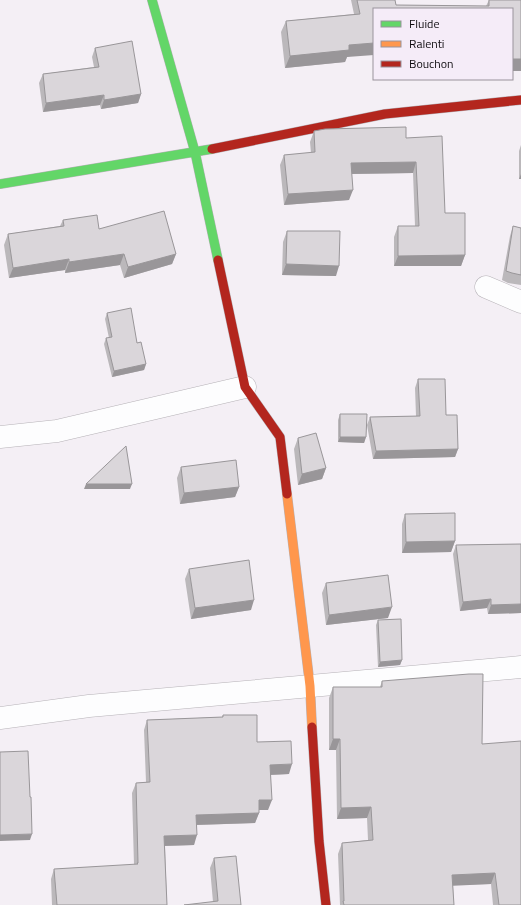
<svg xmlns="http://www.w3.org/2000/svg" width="521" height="905" font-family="'Titillium Web',sans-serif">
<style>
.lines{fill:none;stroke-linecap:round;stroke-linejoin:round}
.street-casing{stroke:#b6b2b7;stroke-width:23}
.fast-casing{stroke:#b6b2b7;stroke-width:10}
.slow-casing{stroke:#b6b2b7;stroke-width:10}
.jam-casing{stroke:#b6b2b7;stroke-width:10}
.street{stroke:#fdfdfe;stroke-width:22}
.fast{stroke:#63d668;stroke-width:9}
.slow{stroke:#ff974d;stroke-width:9}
.jam{stroke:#b3261e;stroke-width:9}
.wall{fill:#bbb8bb}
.shaded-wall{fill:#999699}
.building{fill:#dad6da;stroke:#999699}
</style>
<rect width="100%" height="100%" fill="#f4eff5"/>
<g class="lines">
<g class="street-casing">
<path id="street" d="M 486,287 L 521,302
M 0,437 L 57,431 L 245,387
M 0,718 L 89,706 L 521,667"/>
</g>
<g class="fast-casing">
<path id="fast" d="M 152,0 L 195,152 L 218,260
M 0,184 L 212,149"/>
</g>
<g class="slow-casing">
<path id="slow" d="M 287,494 L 310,686 L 312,727"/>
</g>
<g class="jam-casing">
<path id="jam" d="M 212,149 L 385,114 L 521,100
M 218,260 L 245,387 L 280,437 L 287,494
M 312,727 L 319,841 L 326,905"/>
</g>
<use href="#street" class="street"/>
<use href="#fast" class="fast"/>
<use href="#slow" class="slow"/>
<use href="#jam" class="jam"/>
</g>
<path class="wall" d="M 351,0 L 395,0 L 396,5 L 486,6 L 489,0 L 521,0 L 512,9 L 347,57 L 345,62 L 285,68 L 281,32 L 286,21 L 354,14 Z
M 95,48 L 141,94 L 138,103 L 101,109 L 100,105 L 43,112 L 39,83 L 43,74 L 94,67 L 92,57 Z
M 314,131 L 406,138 L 445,213 L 465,255 L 461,266 L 394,266 L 394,237 L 398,226 L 415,226 L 413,173 L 352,174 L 349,200 L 284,205 L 280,165 L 284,155 L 311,153 L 310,142 Z
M 521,145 L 521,179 L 519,179 L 519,151 Z
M 63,220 L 99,229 L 176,254 L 172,264 L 124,278 L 120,265 L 65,273 L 65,270 L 9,278 L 4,245 L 8,234 L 60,226 Z
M 513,226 L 521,228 L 521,285 L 508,283 L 502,280 L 510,236 Z
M 287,231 L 336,276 L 282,275 L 283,242 Z
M 107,313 L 137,343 L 146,364 L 144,370 L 112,377 L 104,344 L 106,338 L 109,338 L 105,319 Z
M 418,379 L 446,415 L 458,449 L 455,457 L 373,459 L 367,425 L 370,417 L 416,416 L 415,388 Z
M 340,414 L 366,437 L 364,443 L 338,442 L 338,420 Z
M 298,438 L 326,468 L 322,479 L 298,485 L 294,449 Z
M 181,467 L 239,487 L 235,497 L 180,504 L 177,478 Z
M 405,514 L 455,541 L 451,552 L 402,553 L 402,524 Z
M 521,544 L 521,613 L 488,614 L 487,608 L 460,611 L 453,554 L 456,545 Z
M 189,569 L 251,610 L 191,619 L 185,579 Z
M 326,583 L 388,618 L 326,625 L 322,593 Z
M 378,620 L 402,660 L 400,665 L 378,667 L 376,625 Z
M 382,681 L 482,744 L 521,905 L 493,905 L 491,884 L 453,885 L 454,905 L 340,905 L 338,854 L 342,843 L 368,840 L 367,818 L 337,819 L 336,750 L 329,750 L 329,698 L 333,687 L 380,687 Z
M 223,715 L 257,742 L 289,774 L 271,775 L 268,810 L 259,810 L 259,813 L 255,823 L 197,825 L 194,845 L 165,846 L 167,905 L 52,905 L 51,879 L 54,869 L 134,865 L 132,793 L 136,783 L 146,782 L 144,730 L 147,720 L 222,717 Z
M 214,858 L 241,905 L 213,902 L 210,868 Z"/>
<path class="shaded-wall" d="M 374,43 L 374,55 L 347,57 L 345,62 L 285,68 L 290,56 L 349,45 Z
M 512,59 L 521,59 L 521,71 L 512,71 Z
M 141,94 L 138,103 L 101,109 L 104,100 Z
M 104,95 L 100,105 L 43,112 L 46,103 Z
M 416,162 L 413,173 L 347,174 L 351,163 Z
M 521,174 L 521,179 L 519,179 Z
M 353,190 L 349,200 L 284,205 L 288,194 Z
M 124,254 L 120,265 L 65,273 L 69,262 Z
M 176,254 L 172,264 L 124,278 L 128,267 Z
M 465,255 L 461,266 L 394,266 L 398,256 Z
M 69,259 L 65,270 L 9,278 L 13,268 Z
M 286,264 L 339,266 L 336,276 L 282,275 Z
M 146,364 L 144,370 L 112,377 L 114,371 Z
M 340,437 L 366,437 L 364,443 L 338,442 Z
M 458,449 L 455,457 L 373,459 L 376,451 Z
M 326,468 L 322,479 L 298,485 L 302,474 Z
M 86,484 L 132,484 L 130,489 L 84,489 Z
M 239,487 L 235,497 L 180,504 L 184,493 Z
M 455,541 L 451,552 L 402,553 L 406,542 Z
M 491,599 L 487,608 L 460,611 L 463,602 Z
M 254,600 L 251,610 L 191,619 L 195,608 Z
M 521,604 L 521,613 L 488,614 L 491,605 Z
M 392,607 L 388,618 L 326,625 L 329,615 Z
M 402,660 L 400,665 L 378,667 L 380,662 Z
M 333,739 L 340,739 L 336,750 L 329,750 Z
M 292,764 L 289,774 L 267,775 L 270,765 Z
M 259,800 L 272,800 L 268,810 L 255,810 Z
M 371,807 L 367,818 L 337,819 L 341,808 Z
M 259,813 L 255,823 L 193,825 L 196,815 Z
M 32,834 L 30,840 L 0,841 L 0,835 Z
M 197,835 L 194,845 L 161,846 L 164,836 Z
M 495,873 L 491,884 L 448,886 L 452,875 Z"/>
<path class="building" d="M 357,0 L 395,0 L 396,5 L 489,6 L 489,0 L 521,0 L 521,59 L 512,59 L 512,9 L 374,9 L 374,43 L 349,45 L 349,50 L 290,56 L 286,21 L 360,14 Z
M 132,41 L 141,94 L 104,100 L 104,95 L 46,103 L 43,74 L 99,67 L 95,48 Z
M 406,127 L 406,138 L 442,136 L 445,213 L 465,213 L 465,255 L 398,256 L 398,226 L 419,226 L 416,162 L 351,163 L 353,190 L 288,194 L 284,155 L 315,152 L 314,131 L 325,129 Z
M 164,211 L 176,254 L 128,267 L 124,254 L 69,262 L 69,259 L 13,268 L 8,234 L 64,226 L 63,220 L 97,215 L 99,229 Z
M 513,226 L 521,228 L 521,275 L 512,273 L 506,271 Z
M 287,231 L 340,231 L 339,266 L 286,264 Z
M 131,308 L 137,343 L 141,342 L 146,364 L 114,371 L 106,338 L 112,337 L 107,313 Z
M 418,379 L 445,379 L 446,415 L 457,415 L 458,449 L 376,451 L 370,417 L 420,416 Z
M 340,414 L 367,414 L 366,437 L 340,437 Z
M 316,433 L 326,468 L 302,474 L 298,438 Z
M 126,446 L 132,484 L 86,484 Z
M 236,460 L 239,487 L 184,493 L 181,467 Z
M 455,513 L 455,541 L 406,542 L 405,514 Z
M 521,544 L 521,604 L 491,605 L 491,599 L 463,602 L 456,545 Z
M 249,560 L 254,600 L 195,608 L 189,569 Z
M 388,575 L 392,607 L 329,615 L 326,583 Z
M 401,619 L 402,660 L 380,662 L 378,620 Z
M 469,674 L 483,674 L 482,744 L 521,741 L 521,905 L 499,905 L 495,873 L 452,875 L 454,905 L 344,905 L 343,901 L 344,901 L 342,843 L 373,840 L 371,807 L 341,808 L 340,739 L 333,739 L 333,687 L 382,687 L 382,681 Z
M 223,715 L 257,715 L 257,742 L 291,741 L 292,764 L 270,765 L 272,800 L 259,800 L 259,813 L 196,815 L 197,835 L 164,836 L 167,905 L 57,905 L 54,869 L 138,864 L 137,863 L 138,863 L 136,783 L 150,782 L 147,720 L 223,717 Z
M 28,751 L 30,797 L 31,797 L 32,834 L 0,835 L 0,752 Z
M 236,856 L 241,905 L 184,905 L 218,901 L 214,858 Z"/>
<rect x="373" y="8" width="140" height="72" fill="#f5ecf8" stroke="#99939c"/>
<rect x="381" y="21" width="20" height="6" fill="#63d668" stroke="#99939c"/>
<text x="409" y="28" font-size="12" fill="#100d11">Fluide</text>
<rect x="381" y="41" width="20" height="6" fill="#ff974d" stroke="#99939c"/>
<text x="409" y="48" font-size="12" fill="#100d11">Ralenti</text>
<rect x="381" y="61" width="20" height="6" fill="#b3261e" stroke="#99939c"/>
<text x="409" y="68" font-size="12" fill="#100d11">Bouchon</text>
</svg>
